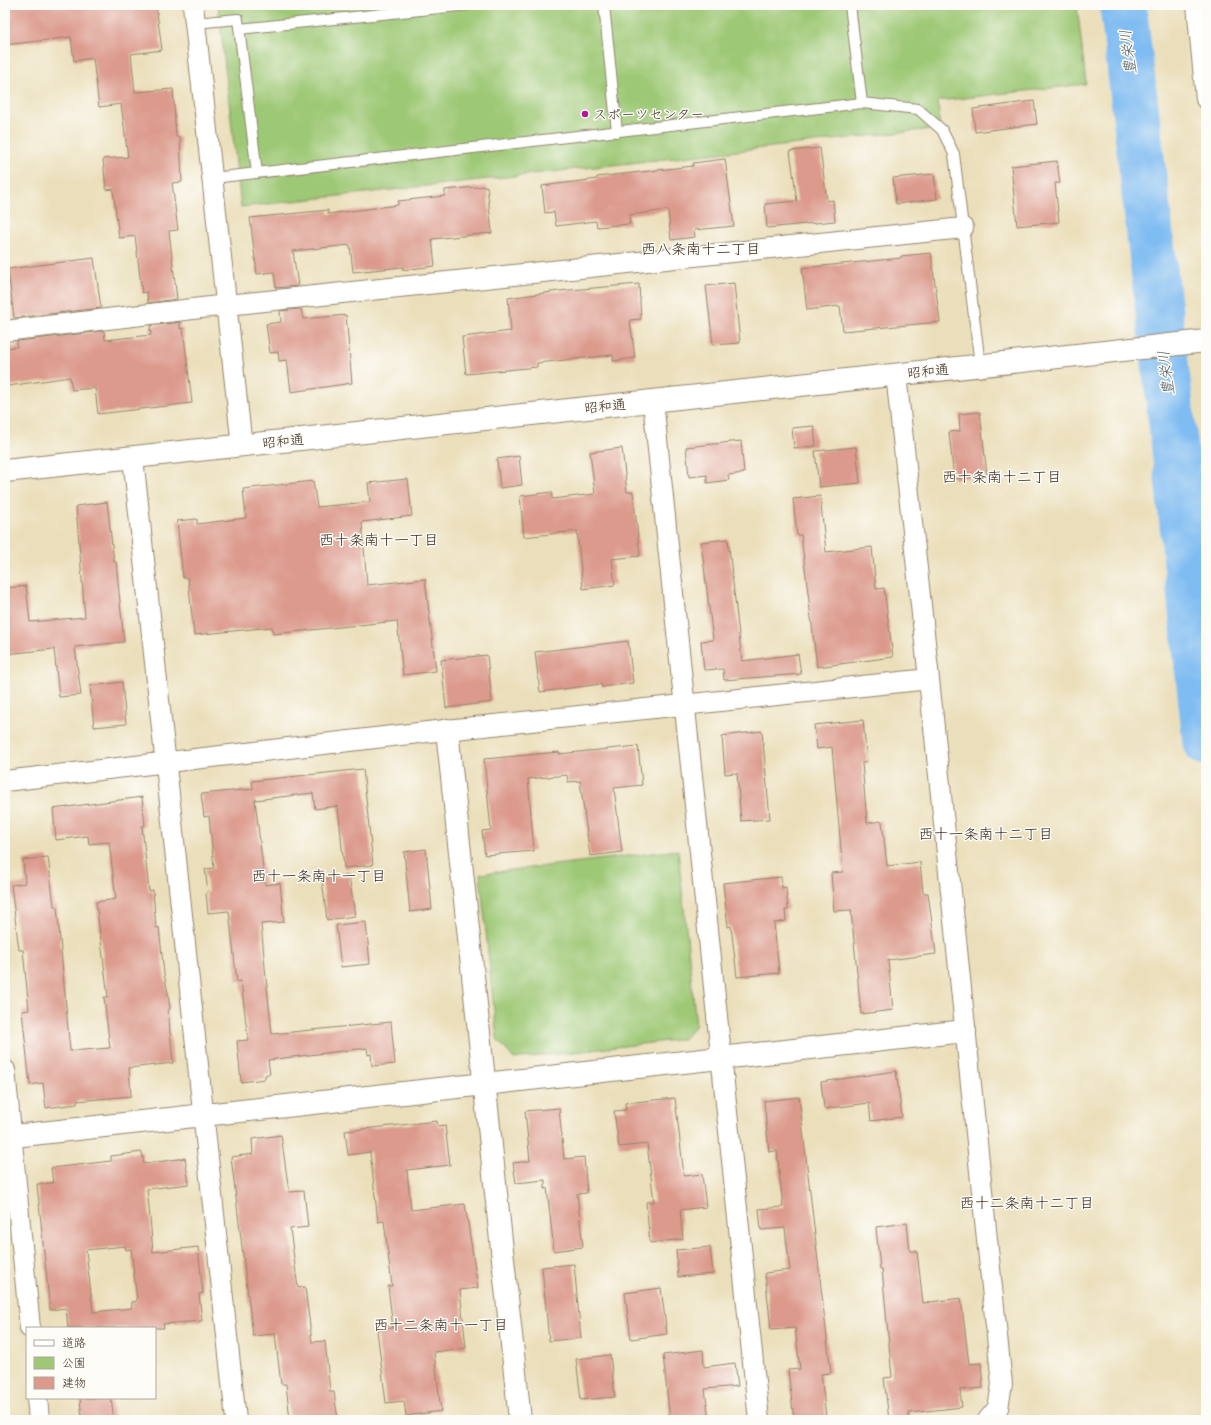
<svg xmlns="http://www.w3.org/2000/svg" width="1211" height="1425" font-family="Dekko,'Klee One',sans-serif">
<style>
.park{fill:#9dc875;stroke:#6c794a}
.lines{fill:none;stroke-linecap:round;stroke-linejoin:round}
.river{stroke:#7fbcf2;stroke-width:47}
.building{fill:#dc9a8c;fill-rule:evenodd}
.service-casing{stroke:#93846c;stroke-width:12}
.minor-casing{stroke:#93846c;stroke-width:22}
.tertiary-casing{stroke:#93846c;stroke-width:24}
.service{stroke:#fff;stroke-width:10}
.minor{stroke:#fff;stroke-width:20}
.tertiary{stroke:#fff;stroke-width:22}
.poi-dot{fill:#b5179e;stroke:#fdfcf7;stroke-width:1.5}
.labels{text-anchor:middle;stroke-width:3;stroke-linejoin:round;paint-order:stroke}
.poi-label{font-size:14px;fill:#3b2a1e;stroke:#fdfcf7;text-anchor:start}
.street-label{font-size:14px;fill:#3b2a1e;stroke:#fdfcf7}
.water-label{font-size:15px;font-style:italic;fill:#535d68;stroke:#fdfcf7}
.neighbourhood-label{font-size:15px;fill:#3b2a1e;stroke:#fdfcf7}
</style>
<rect width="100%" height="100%" fill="#fdfcf7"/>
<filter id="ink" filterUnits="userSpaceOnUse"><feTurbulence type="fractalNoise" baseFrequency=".025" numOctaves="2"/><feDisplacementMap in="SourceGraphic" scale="8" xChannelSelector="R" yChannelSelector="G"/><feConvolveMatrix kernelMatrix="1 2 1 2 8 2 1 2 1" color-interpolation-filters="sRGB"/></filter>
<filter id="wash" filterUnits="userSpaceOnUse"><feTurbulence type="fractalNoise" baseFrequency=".012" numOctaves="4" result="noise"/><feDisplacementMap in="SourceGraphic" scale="16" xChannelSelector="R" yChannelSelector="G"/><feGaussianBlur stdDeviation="0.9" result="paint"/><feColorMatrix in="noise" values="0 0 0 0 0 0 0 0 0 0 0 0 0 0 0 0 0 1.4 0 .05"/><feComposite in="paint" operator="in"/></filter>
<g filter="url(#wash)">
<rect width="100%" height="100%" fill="#ebdfbb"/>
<path class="park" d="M 218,5 L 1077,5 L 1086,84 L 938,101 L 940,128 L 241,207 Z
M 678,850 L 696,1025 L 684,1039 L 514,1059 L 497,1039 L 480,874 Z"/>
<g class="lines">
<path class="river" d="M 1123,5 L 1174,440 L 1206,742"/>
</g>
<g id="blocks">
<path class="building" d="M 5,5 L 156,5 L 162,50 L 131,54 L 135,92 L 173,89 L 176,137 L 180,137 L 182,182 L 172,183 L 178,230 L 169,231 L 177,299 L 148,303 L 147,292 L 142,293 L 135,236 L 119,238 L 113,189 L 106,190 L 103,159 L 128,157 L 121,104 L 99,107 L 93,58 L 74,61 L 71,37 L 5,45 Z
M 1034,101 L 1037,124 L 975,132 L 973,109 Z
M 820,148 L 827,201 L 833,200 L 835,221 L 767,228 L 765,204 L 797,201 L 790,151 Z
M 725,159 L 734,226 L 694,230 L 695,237 L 671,240 L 668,210 L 629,215 L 630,224 L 597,227 L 596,221 L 556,226 L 554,212 L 545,213 L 542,186 L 597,179 L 597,177 L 693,166 L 693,163 Z
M 1057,161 L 1060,183 L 1055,183 L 1059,222 L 1017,226 L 1011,166 Z
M 934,174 L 937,199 L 896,204 L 893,178 Z
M 487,186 L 492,233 L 432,239 L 435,266 L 403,270 L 403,267 L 353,272 L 350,245 L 293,251 L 298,286 L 276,288 L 274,272 L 257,274 L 250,218 L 328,210 L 328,214 L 398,205 L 398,201 L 445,196 L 445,190 Z
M 931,253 L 940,322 L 843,331 L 840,306 L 807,310 L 802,268 L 901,258 L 901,256 Z
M 94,258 L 101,308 L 14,318 L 8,269 Z
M 734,283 L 740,343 L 713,345 L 706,286 Z
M 639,284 L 641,319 L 630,320 L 635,358 L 613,361 L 613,355 L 537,363 L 537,367 L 466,374 L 462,337 L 511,331 L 508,298 L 559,291 Z
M 301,309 L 303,319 L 346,315 L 352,383 L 291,392 L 287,360 L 279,361 L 278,352 L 270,353 L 266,324 L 281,322 L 280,311 Z
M 180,322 L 180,329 L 183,328 L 192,403 L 98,414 L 95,388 L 72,390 L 70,377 L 8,386 L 5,348 L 17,347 L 17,341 L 104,331 L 105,340 L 151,335 L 150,326 Z
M 980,412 L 987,475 L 954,479 L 949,432 L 960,431 L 959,414 Z
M 814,426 L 816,446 L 794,448 L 792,428 Z
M 741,441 L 744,473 L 728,475 L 729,480 L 707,483 L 707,475 L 689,477 L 686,447 Z
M 856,447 L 860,483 L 819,487 L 815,451 Z
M 622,448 L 627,492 L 633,492 L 640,556 L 612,559 L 615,585 L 583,589 L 577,531 L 524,537 L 520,496 L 552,492 L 552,499 L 595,494 L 590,452 Z
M 519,456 L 522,485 L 500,488 L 497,459 Z
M 408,479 L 412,516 L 362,522 L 367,585 L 425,579 L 436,671 L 403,675 L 397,621 L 273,634 L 272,627 L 194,635 L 188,578 L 183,578 L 177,521 L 197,519 L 197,524 L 246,518 L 243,489 L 313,481 L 317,507 L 370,502 L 368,483 Z
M 820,496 L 826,552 L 872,547 L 876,589 L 884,588 L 893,657 L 817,667 L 801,535 L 797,535 L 793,499 Z
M 107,502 L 114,562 L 116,562 L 124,642 L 75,647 L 81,695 L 59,697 L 54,649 L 5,654 L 5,588 L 26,586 L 30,622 L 85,617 L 76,506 Z
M 728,539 L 742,661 L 798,654 L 801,674 L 724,680 L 723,669 L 704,670 L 701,641 L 713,640 L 701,542 Z
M 628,641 L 633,683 L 602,687 L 601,684 L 540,692 L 535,652 Z
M 487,655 L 492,702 L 446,708 L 441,660 Z
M 122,682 L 126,724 L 94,727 L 90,686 Z
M 863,720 L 867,762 L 862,763 L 867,823 L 882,821 L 887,866 L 920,862 L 923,893 L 928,893 L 936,954 L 888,960 L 893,1010 L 861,1014 L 851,910 L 834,911 L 831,873 L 843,872 L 832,747 L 817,749 L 814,725 Z
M 762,731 L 770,819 L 741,821 L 737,773 L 725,774 L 722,736 Z
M 638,746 L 642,785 L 614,788 L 622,852 L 590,856 L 580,781 L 568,782 L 567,775 L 528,779 L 534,851 L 485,855 L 482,831 L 491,830 L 484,759 L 559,752 L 559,754 Z
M 363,769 L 373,865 L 344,868 L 338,806 L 315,809 L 313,793 L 255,800 L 265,885 L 280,883 L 284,922 L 261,924 L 266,978 L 272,1034 L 391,1022 L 395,1064 L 372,1066 L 371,1054 L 368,1055 L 367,1048 L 268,1060 L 270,1074 L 265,1075 L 265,1079 L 241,1082 L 237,1041 L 248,1040 L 241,981 L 237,982 L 229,911 L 208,913 L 206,893 L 208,892 L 205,869 L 214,868 L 209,816 L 204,817 L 201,794 L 253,789 L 252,781 Z
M 142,797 L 145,826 L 142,826 L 149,891 L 153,890 L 156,928 L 159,927 L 164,974 L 168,993 L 170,1009 L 168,1010 L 173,1063 L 129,1068 L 131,1096 L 77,1101 L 77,1104 L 46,1108 L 43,1083 L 30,1085 L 22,1011 L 29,1010 L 23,950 L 19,950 L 11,885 L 25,883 L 23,860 L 48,857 L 54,906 L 57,906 L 70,1051 L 110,1048 L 104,997 L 108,997 L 96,902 L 116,899 L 109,842 L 89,844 L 88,836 L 56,840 L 53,809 Z
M 426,849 L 432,909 L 410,912 L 404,852 Z
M 349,875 L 355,916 L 327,920 L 322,879 Z
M 781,877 L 782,888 L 786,887 L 788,910 L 785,910 L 786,921 L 774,923 L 779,973 L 737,977 L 731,926 L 728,927 L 723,883 Z
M 366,922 L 370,964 L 341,967 L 336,925 Z
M 896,1071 L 902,1117 L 871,1121 L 869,1103 L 824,1109 L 821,1082 Z
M 799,1097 L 831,1373 L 821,1374 L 826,1417 L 815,1418 L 815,1420 L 794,1420 L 788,1370 L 800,1369 L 795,1328 L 771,1330 L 765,1273 L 790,1270 L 785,1228 L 761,1230 L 759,1209 L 783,1207 L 777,1151 L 769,1152 L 764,1101 Z
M 675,1098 L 684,1176 L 702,1174 L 706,1207 L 680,1210 L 683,1239 L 650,1243 L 646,1202 L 654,1202 L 647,1144 L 619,1147 L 614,1111 L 626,1110 L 625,1103 Z
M 559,1108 L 564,1159 L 584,1157 L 587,1193 L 577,1194 L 583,1247 L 554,1251 L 547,1188 L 545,1189 L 545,1180 L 516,1183 L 513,1163 L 530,1161 L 525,1111 Z
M 437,1121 L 438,1126 L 445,1125 L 450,1165 L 407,1170 L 411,1210 L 465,1204 L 478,1288 L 460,1290 L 466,1348 L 434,1352 L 441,1411 L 406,1416 L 404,1401 L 386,1403 L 377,1330 L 393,1328 L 388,1286 L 392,1286 L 384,1221 L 378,1222 L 370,1152 L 348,1155 L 345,1131 Z
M 281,1135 L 289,1192 L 304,1191 L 308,1227 L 290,1229 L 298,1288 L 305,1287 L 312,1342 L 325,1341 L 330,1392 L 334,1392 L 338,1420 L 290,1420 L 286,1384 L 281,1384 L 275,1334 L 253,1336 L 231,1157 L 253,1154 L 252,1139 Z
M 142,1152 L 144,1164 L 185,1158 L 189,1184 L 147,1189 L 150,1218 L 153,1252 L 198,1247 L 203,1293 L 199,1294 L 202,1321 L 163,1324 L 164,1328 L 68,1328 L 66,1308 L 50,1310 L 37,1184 L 53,1183 L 51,1168 L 111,1161 L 111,1156 ZM 125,1246 L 126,1250 L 131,1249 L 137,1301 L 131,1302 L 132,1308 L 93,1312 L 86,1250 Z
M 907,1223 L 910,1251 L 917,1251 L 923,1303 L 961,1298 L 969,1364 L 981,1363 L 983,1388 L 960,1390 L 962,1407 L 909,1413 L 909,1420 L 889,1420 L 884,1378 L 892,1377 L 882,1269 L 880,1269 L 876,1227 Z
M 710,1247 L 713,1274 L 678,1277 L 676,1250 Z
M 574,1264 L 581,1338 L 549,1341 L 542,1267 Z
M 661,1288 L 667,1334 L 631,1339 L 625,1293 Z
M 703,1350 L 704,1367 L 735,1363 L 738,1386 L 705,1389 L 709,1420 L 670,1420 L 663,1355 Z
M 610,1355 L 615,1397 L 581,1400 L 576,1359 Z
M 80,1398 L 111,1398 L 114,1420 L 82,1420 Z"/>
</g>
</g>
<g filter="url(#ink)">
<use href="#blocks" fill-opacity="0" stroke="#93846c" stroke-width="1"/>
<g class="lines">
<g class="service-casing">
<path id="service" d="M 604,5 L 617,132
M 850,5 L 862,103
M 195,23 L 238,19 L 257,173
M 239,29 L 468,5
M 213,178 L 862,103 L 918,109 L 942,130 L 954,154 L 980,365"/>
</g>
<g class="minor-casing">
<path id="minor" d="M 193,5 L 242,446
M 1197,5 L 1206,99
M 5,331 L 227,305 L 963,228
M 896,374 L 929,679
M 653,401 L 759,1420
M 133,457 L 236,1420
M 5,781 L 427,732 L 929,679 L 1002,1384 L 998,1408 L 988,1420
M 5,1070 L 30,1328
M 37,1398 L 39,1420"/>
</g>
<g class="tertiary-casing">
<path id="tertiary" d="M 5,471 L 1206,341
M 447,730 L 520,1420
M 5,1137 L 965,1031"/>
</g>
<use href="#service" class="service"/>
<use href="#minor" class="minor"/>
<use href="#tertiary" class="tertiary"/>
</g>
</g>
<circle class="poi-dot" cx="585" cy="114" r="4"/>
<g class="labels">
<g class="poi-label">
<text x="593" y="119">スポーツセンター</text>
</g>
<g class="street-label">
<text transform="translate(928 371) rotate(-6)" y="5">昭和通</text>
<text transform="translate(605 406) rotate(-6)" y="5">昭和通</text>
<text transform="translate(283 441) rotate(-6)" y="5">昭和通</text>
</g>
<g class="water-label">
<text transform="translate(1128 52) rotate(-97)" y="5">豊栄川</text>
<text transform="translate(1166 373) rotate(-97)" y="5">豊栄川</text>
</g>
<g class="neighbourhood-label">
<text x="701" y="254">西八条南十二丁目</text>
<text x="1002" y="482">西十条南十二丁目</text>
<text x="379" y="545">西十条南十一丁目</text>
<text x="986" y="839">西十一条南十二丁目</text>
<text x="319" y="881">西十一条南十一丁目</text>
<text x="1027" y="1208">西十二条南十二丁目</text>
<text x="441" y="1330">西十二条南十一丁目</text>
</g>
</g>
<rect width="1211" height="1425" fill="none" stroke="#fdfcf7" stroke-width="20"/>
<rect x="26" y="1327" width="130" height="72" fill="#fdfcf7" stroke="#afa8a0"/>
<rect x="34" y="1340" width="20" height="6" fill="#ffffff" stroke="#afa8a0"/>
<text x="62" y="1347" font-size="12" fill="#3b2a1e">道路</text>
<rect x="34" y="1357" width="20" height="12" fill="#9dc875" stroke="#afa8a0"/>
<text x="62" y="1367" font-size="12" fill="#3b2a1e">公園</text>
<rect x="34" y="1377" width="20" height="12" fill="#dc9a8c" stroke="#afa8a0"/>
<text x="62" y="1387" font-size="12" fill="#3b2a1e">建物</text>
</svg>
